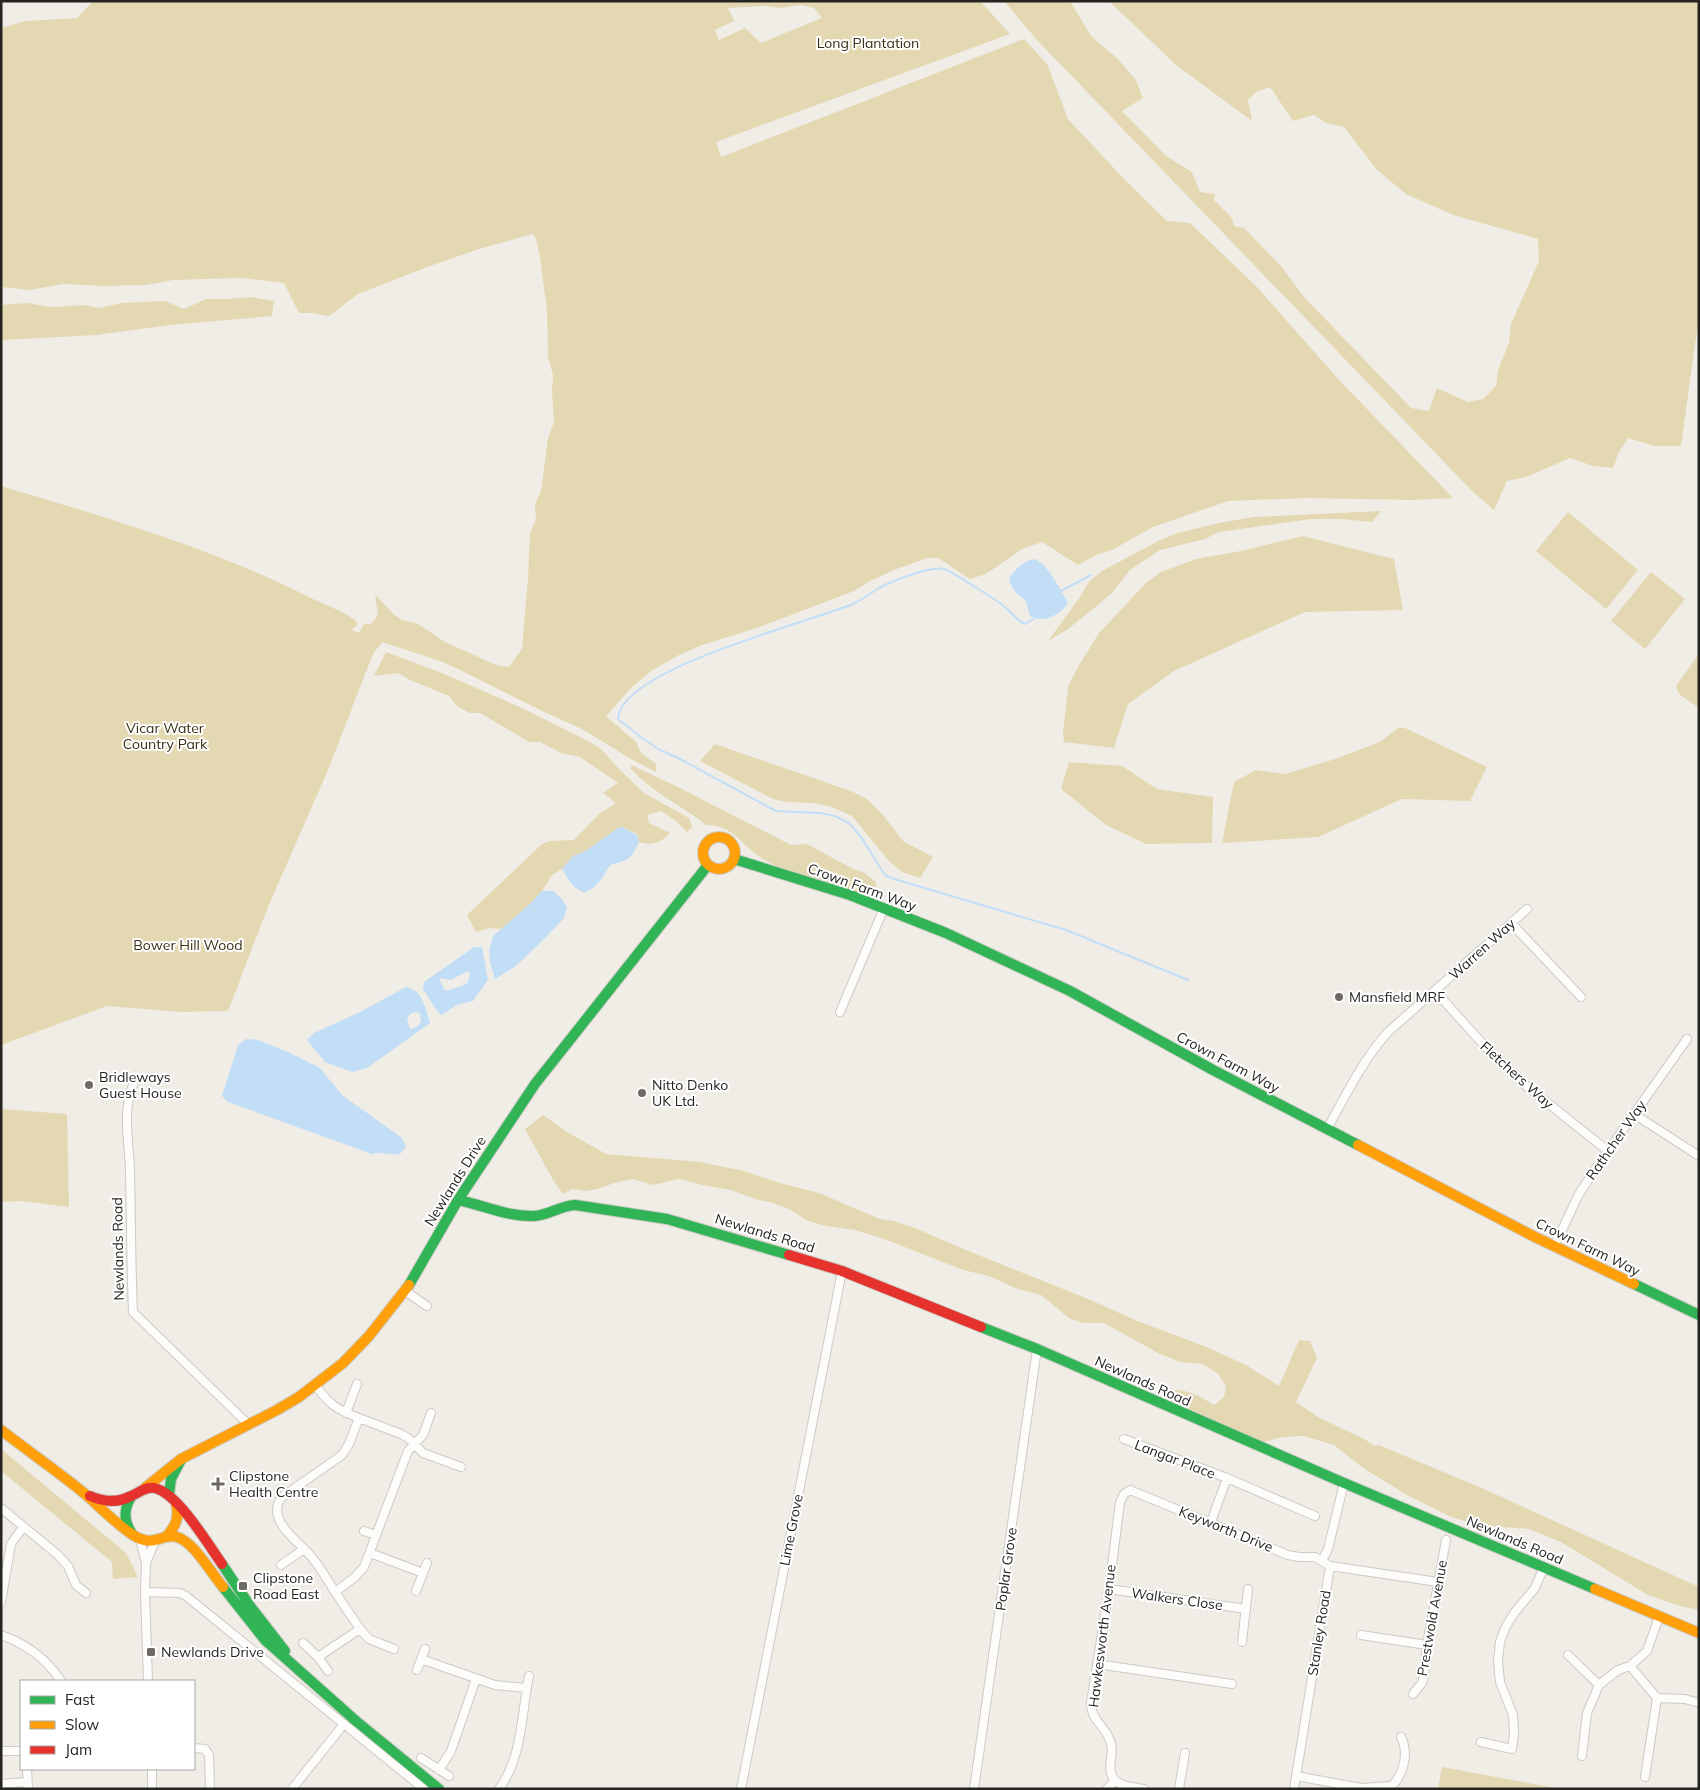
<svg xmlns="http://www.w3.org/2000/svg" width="1700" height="1790" font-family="Mulish,sans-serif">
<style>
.green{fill:#e4d8b3;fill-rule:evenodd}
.water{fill:#c2def7;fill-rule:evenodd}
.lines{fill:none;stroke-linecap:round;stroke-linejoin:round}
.stream{stroke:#c2def7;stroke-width:2}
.street-casing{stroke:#cccac4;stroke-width:10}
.fast-casing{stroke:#cccac4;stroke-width:12}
.slow-casing{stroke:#cccac4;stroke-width:12}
.jam-casing{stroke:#cccac4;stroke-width:12}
.street{stroke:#fdfcfb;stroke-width:8}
.fast{stroke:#30b455;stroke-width:10}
.slow{stroke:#ff9f0a;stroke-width:10}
.jam{stroke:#e5322d;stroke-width:10}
.poi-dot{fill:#6d6a65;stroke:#fff;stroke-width:2}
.labels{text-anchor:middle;stroke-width:4;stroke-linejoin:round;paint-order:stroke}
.park-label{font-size:14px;fill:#382e11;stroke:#fff}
.street-label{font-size:14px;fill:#262420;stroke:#fff}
.poi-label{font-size:14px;fill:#262420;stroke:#fff;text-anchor:start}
</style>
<rect width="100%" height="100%" fill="#f0ede6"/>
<path class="green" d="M 93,1 L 980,1 L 1010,34 L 716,142 L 721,157 L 1024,39 L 1047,64 L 1068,119 L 1125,180 L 1167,221 L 1190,223 L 1257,287 L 1340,381 L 1453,498 L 1413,500 L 1307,498 L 1228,501 L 1153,527 L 1112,550 L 1098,554 L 1078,565 L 1042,542 L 1022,549 L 986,574 L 970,579 L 938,558 L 927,558 L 894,570 L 870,581 L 854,591 L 757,628 L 702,645 L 679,655 L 651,671 L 632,687 L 606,716 L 636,742 L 641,753 L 656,764 L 656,772 L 631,759 L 582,729 L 542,711 L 464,672 L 443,662 L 382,642 L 373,654 L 328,770 L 268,907 L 228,1011 L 182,1012 L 107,1006 L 4,1044 L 1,1048 L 1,486 C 105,517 212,548 309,597 C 325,605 342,610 356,621 L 357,625 L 351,630 L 359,633 L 364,624 L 371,624 L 378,615 L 375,594 L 393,614 L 402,620 L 418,624 L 445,642 L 496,665 L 509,667 L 522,649 L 528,578 L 530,533 L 536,519 L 535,504 L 541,491 L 548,438 L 554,422 L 552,391 L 553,375 L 548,357 L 547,311 L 540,257 L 536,239 L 533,234 L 479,249 L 430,266 L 358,294 L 329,316 L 312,313 L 299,313 L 284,283 L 240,278 L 173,280 L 146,285 L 104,286 L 63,284 L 29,290 L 1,287 L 1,28 L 26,21 L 77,18 ZM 801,5 L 814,8 L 822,18 L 761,43 L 745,28 L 719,40 L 715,30 L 734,21 L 728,8 L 764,6 L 781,8 Z
M 1004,1 L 1070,1 L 1091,36 L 1118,59 L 1136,80 L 1143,98 L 1122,111 L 1166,156 L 1192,172 L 1200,192 L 1215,194 L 1214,200 L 1232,218 L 1234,226 L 1244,228 L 1280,265 L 1305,298 L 1411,408 L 1429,411 L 1437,388 L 1468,402 L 1483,399 L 1496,386 L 1498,370 L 1509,343 L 1511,324 L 1539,261 L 1538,239 L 1453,215 L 1406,194 L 1377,170 L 1344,127 L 1326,123 L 1314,115 L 1293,121 L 1270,87 L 1256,92 L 1248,100 L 1252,121 L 1176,65 L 1109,1 L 1699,1 L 1699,316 L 1681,446 L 1654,446 L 1628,438 L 1619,452 L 1613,468 L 1593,466 L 1570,458 L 1526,477 L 1507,481 L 1494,510 L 1473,492 L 1036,39 Z
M 251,297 L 274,301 L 272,316 L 170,325 L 97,335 L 1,340 L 1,305 L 27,303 L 51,307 L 85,305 L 99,308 L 121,303 L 165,301 L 184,309 L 206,299 L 228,299 Z
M 1381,511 L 1372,522 L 1341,519 L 1311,519 L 1219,532 L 1205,539 L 1160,550 L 1130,570 L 1111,594 L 1093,609 L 1068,629 L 1048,641 L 1080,597 L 1088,583 L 1102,571 L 1160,540 L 1178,533 L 1219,523 L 1254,517 Z
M 1568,512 L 1638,570 L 1606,609 L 1536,551 Z
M 1303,536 L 1394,559 L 1403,610 L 1305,612 L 1174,671 L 1128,704 L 1114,748 L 1064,742 L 1063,732 L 1068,687 L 1078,667 L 1099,633 L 1147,582 L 1161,572 L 1196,559 L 1241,551 Z
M 1651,572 L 1685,599 L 1645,649 L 1611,621 Z
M 386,652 L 442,673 L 524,709 L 588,741 L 600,748 L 620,770 L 644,793 L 689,818 L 692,827 L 687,832 L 676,821 L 661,811 L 647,815 L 649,823 L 670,833 C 661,843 652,846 639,842 L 637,834 L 622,827 L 618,828 L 584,852 L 573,856 L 562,869 L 552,875 L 542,891 L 530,904 L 501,929 L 489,928 L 476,932 L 467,915 L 542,844 L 549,841 L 574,840 L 599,814 L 616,803 L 603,793 L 618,783 L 580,757 L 561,753 L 540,742 L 529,742 L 480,713 L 470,713 L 457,706 L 449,696 L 410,680 L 398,673 L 374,676 Z
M 1699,654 L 1699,708 L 1679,694 L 1676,686 Z
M 1398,728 L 1405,728 L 1487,767 L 1470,801 L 1402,799 L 1318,837 L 1222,843 L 1234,782 L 1256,770 L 1285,774 L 1335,759 L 1380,742 Z
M 715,744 L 851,791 L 867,799 L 883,815 L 903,841 L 933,857 L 920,878 L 902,872 L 889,861 L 852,816 L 829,806 L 812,803 L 786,802 L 773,799 L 700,761 Z
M 1069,762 L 1122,766 L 1157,789 L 1213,797 L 1212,843 L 1146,844 L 1106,825 L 1061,789 Z
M 631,765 L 678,787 L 791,845 L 807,844 L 853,869 L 865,873 L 875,881 L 877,885 L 871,894 L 864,896 C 832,885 792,876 763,859 C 742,846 732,824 706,825 C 681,805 652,792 631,769 Z
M 1,1109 L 67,1114 L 69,1207 L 21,1201 L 1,1202 Z
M 543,1115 L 567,1132 L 606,1154 L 700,1162 L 744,1171 L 780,1183 L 819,1193 L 880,1219 L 894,1221 L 915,1228 L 961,1248 L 1093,1301 L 1135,1320 L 1204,1346 L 1246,1365 L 1279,1386 L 1299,1340 L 1310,1341 L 1317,1358 L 1296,1402 L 1318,1417 L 1366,1440 L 1374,1446 L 1379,1445 L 1484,1489 L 1699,1587 L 1699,1610 L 1680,1606 L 1648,1595 L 1561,1542 L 1529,1529 L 1476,1525 L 1449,1516 L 1407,1495 L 1363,1468 L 1334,1445 L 1304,1436 L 1283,1437 L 1263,1442 L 1164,1400 L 1171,1390 C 1188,1389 1200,1396 1214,1405 L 1224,1397 L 1226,1386 L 1218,1374 L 1203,1364 L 1180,1362 L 1158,1353 L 1104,1323 L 1083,1323 L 1069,1318 L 1041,1295 L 1015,1288 L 989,1276 L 963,1270 L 887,1240 L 855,1230 L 826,1226 L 808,1221 L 789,1209 L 773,1203 L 755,1199 L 731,1190 L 702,1185 L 679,1179 L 653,1185 L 632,1179 L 614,1183 L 598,1189 L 586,1191 L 572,1189 L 563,1194 L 553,1180 L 525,1129 Z
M 1,1449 L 126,1553 L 138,1577 L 113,1579 L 112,1562 L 1,1471 Z
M 1442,1767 L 1561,1789 L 1562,1789 L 1438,1789 Z"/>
<path class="water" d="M 1035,559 C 1049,566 1060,589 1068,603 C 1061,615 1042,624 1030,616 L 1025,599 C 1016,595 1011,587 1009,578 C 1016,569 1023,561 1035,559 Z
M 622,827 L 637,835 L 639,842 C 630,860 629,860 610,865 C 603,877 598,887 584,893 L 573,886 L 562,869 L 573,856 L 584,852 L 618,828 Z
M 542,891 L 553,891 L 561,898 L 567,907 L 564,918 L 545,938 L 516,966 L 495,979 L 490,963 L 489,952 L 493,936 L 530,904 Z
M 474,947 L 482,947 L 488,980 L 473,1001 L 457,1005 L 441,1015 L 435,1008 L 423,989 L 424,982 ZM 466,972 L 470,972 L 468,982 L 462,986 L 445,991 L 439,978 L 451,980 Z
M 406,987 C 423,990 425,1008 430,1023 L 367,1068 L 352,1072 L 325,1062 L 307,1040 L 314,1033 L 360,1012 ZM 417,1012 L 420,1014 L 421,1021 L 417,1027 L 410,1029 L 407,1020 L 410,1014 Z
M 246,1039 L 258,1040 L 288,1052 L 320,1068 L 342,1095 L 402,1138 L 406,1147 L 400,1154 C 389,1156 382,1151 372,1154 L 228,1102 L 222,1096 L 238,1045 Z"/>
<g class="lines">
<path class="stream" d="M 1061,591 L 1091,575
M 1034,619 L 1025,624 C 1016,620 1013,613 1005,607 C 998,601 951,571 944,569 C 930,566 892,581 879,588 C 871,593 862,600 853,604 C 810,622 620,669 618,719 L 642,738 L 660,750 L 678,758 L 776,811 L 820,813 L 835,816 L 849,823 L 861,837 L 885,875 L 894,879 L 1066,930 L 1188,980"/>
<g class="street-casing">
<path id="street" d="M 1511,923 L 1581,997
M 1435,991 L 1491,1053 L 1525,1085 L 1608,1151
M 840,1012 L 884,908
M 133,1085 C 122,1112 129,1141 130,1169 C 131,1217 131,1265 133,1312 L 249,1425
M 1634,1114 L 1699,1156
M 1327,1129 C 1346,1095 1362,1061 1388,1032 L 1527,909
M 1554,1247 L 1579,1194 L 1594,1171 L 1687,1039
M 405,1291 L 427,1306
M 315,1385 C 330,1405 336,1409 359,1418 L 349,1444 L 342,1455 L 282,1497 C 265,1518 296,1540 309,1554 C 319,1565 327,1579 335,1592 L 355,1577 L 364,1567 L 408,1451 L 423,1435 L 431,1413
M 346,1413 L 357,1384
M 359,1418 L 401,1434 L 408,1438 L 423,1453 L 461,1467
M 1124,1439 L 1227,1478 L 1315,1516
M 1,1508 L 58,1555 L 68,1566 L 76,1585 L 86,1593
M 1211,1522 L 1227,1478
M 364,1531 L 376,1535
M 140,1539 L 146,1563 L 145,1592 L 148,1681
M 370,1553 L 423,1573
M 1322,1561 L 1328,1549 L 1344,1483
M 146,1563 L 155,1541
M 281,1565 L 304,1549
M 1330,1566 L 1438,1582
M 1109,1589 L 1246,1609
M 416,1591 L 427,1563
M 145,1592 L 180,1593 L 186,1596 L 424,1789
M 1,1602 L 11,1544 L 23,1527
M 360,1629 L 369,1639 L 394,1649
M 1,1635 C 27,1644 46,1658 61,1681
M 1361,1635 L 1427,1645
M 1242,1642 L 1248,1589
M 303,1643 L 318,1657 L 328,1671
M 1568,1655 L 1599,1685
M 318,1657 L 360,1629 L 335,1592
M 421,1659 L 495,1685 L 526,1688
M 1097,1664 L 1232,1684
M 1630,1666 L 1657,1698 L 1645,1777
M 417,1670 L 425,1649
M 1413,1694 L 1422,1683 L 1424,1676 L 1427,1645 L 1446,1540
M 1657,1698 L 1685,1699 L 1699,1703
M 1481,1742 L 1512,1749 L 1514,1734 L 1513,1715 L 1500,1682 L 1498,1661 L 1500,1642 L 1506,1626 L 1515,1612 L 1535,1588 L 1544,1567
M 194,1748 L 205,1749 L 209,1755 L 210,1789
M 1,1751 L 21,1751
M 1582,1756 L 1587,1713 L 1599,1685 L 1618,1670 L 1630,1666 L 1647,1651 L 1659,1617
M 421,1758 L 449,1776
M 27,1769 L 28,1789
M 152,1769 L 152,1789
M 439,1770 L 451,1751 L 476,1679
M 1296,1776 L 1361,1788 L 1392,1786 C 1404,1773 1409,1753 1401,1737
M 1,1784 L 27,1782
M 292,1789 L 344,1724
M 499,1789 C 523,1756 521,1715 529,1676
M 741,1789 L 842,1271
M 974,1789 L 1037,1349
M 1107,1789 L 1115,1780
M 1144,1789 C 1134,1787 1121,1787 1114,1779 C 1106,1770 1114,1755 1111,1744 C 1107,1726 1091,1722 1091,1703 L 1109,1589 L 1120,1502 L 1124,1494 L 1130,1490 L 1288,1555 L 1299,1557 L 1315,1557 L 1330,1566 L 1294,1789
M 1179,1789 L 1185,1753"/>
</g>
<g class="fast-casing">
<path id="fast" d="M 734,859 L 850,895 L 946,933 L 1070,991 L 1213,1070 L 1358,1145
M 458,1200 C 483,1205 508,1217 534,1216 C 549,1215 560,1206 575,1205 L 667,1219 L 789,1255
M 1634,1284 L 1699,1315
M 409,1285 L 458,1200 L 535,1084 L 708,865
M 981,1327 L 1037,1349 L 1344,1483 L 1595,1589
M 169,1495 L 171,1479 L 181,1460
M 131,1497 C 124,1509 123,1520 131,1532
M 222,1564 L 250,1606 L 285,1651
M 223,1587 L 265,1640 L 356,1721 L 439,1789"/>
</g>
<g class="slow-casing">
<path id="slow" d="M703 853a16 16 0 1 1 32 0a16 16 0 1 1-32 0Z
M 1358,1145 L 1535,1237 L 1634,1284
M 1,1430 C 28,1451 57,1471 84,1493 C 100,1507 115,1523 133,1535 C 155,1549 162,1532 177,1537 C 194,1542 211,1573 223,1587
M 145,1488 L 181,1459 L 277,1410 L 299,1397 L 343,1363 L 369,1336 L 409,1285
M 166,1537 C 175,1527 180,1518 176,1504
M 1595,1589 L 1699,1633"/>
</g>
<g class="jam-casing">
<path id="jam" d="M 789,1255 L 842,1271 L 981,1327
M 90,1496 C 104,1502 118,1503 131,1496 C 137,1494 142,1489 149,1488 C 173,1484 209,1546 222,1564"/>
</g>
<use href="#street" class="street"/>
<use href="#fast" class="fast"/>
<use href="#slow" class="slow"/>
<use href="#jam" class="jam"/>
</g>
<g class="poi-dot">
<circle cx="1339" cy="997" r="5"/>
<circle cx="89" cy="1085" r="5"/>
<circle cx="642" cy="1093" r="5"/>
<path d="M215.5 1476.5h5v5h5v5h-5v5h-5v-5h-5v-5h5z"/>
<rect x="238" y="1581" width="10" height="10" rx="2.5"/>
<rect x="146" y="1647" width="10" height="10" rx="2.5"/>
</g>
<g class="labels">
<g class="park-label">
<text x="868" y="48">Long Plantation</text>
<text x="165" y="733">Vicar Water<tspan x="165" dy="16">Country Park</tspan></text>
<text x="188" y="950">Bower Hill Wood</text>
</g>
<g class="street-label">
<text transform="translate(862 887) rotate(20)" y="5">Crown Farm Way</text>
<text transform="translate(1482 949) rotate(-42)" y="5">Warren Way</text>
<text transform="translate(1228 1062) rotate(28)" y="5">Crown Farm Way</text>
<text transform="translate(1517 1075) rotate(42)" y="5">Fletchers Way</text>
<text transform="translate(1616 1140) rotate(-55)" y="5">Rathcher Way</text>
<text transform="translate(455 1181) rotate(-58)" y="5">Newlands Drive</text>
<text transform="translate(765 1233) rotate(17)" y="5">Newlands Road</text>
<text transform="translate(1588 1247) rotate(26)" y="5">Crown Farm Way</text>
<text transform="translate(118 1249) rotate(-91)" y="5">Newlands Road</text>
<text transform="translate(1143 1381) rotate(24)" y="5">Newlands Road</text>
<text transform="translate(1175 1459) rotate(21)" y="5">Langar Place</text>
<text transform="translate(1226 1529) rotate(22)" y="5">Keyworth Drive</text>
<text transform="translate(791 1530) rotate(-79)" y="5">Lime Grove</text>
<text transform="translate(1515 1540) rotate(23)" y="5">Newlands Road</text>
<text transform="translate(1006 1569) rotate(-82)" y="5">Poplar Grove</text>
<text transform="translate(1177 1599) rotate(8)" y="5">Walkers Close</text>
<text transform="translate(1432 1618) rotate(-80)" y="5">Prestwold Avenue</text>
<text transform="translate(1319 1633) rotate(-81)" y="5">Stanley Road</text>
<text transform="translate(1102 1636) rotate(-83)" y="5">Hawkesworth Avenue</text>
</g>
<g class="poi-label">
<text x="1349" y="1002">Mansfield MRF</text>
<text x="99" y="1082">Bridleways<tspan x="99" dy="16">Guest House</tspan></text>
<text x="652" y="1090">Nitto Denko<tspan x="652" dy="16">UK Ltd.</tspan></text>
<text x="229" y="1481">Clipstone<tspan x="229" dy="16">Health Centre</tspan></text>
<text x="253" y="1583">Clipstone<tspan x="253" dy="16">Road East</tspan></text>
<text x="161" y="1657">Newlands Drive</text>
</g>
</g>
<rect width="1700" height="1790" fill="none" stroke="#262420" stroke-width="5"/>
<rect x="20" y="1680" width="175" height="90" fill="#ffffff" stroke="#a8a7a6"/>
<rect x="30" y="1696" width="25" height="8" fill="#30b455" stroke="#a8a7a6"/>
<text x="65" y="1705" font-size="15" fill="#262420">Fast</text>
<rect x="30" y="1721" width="25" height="8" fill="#ff9f0a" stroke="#a8a7a6"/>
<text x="65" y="1730" font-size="15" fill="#262420">Slow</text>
<rect x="30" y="1746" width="25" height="8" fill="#e5322d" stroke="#a8a7a6"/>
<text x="65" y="1755" font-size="15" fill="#262420">Jam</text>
</svg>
